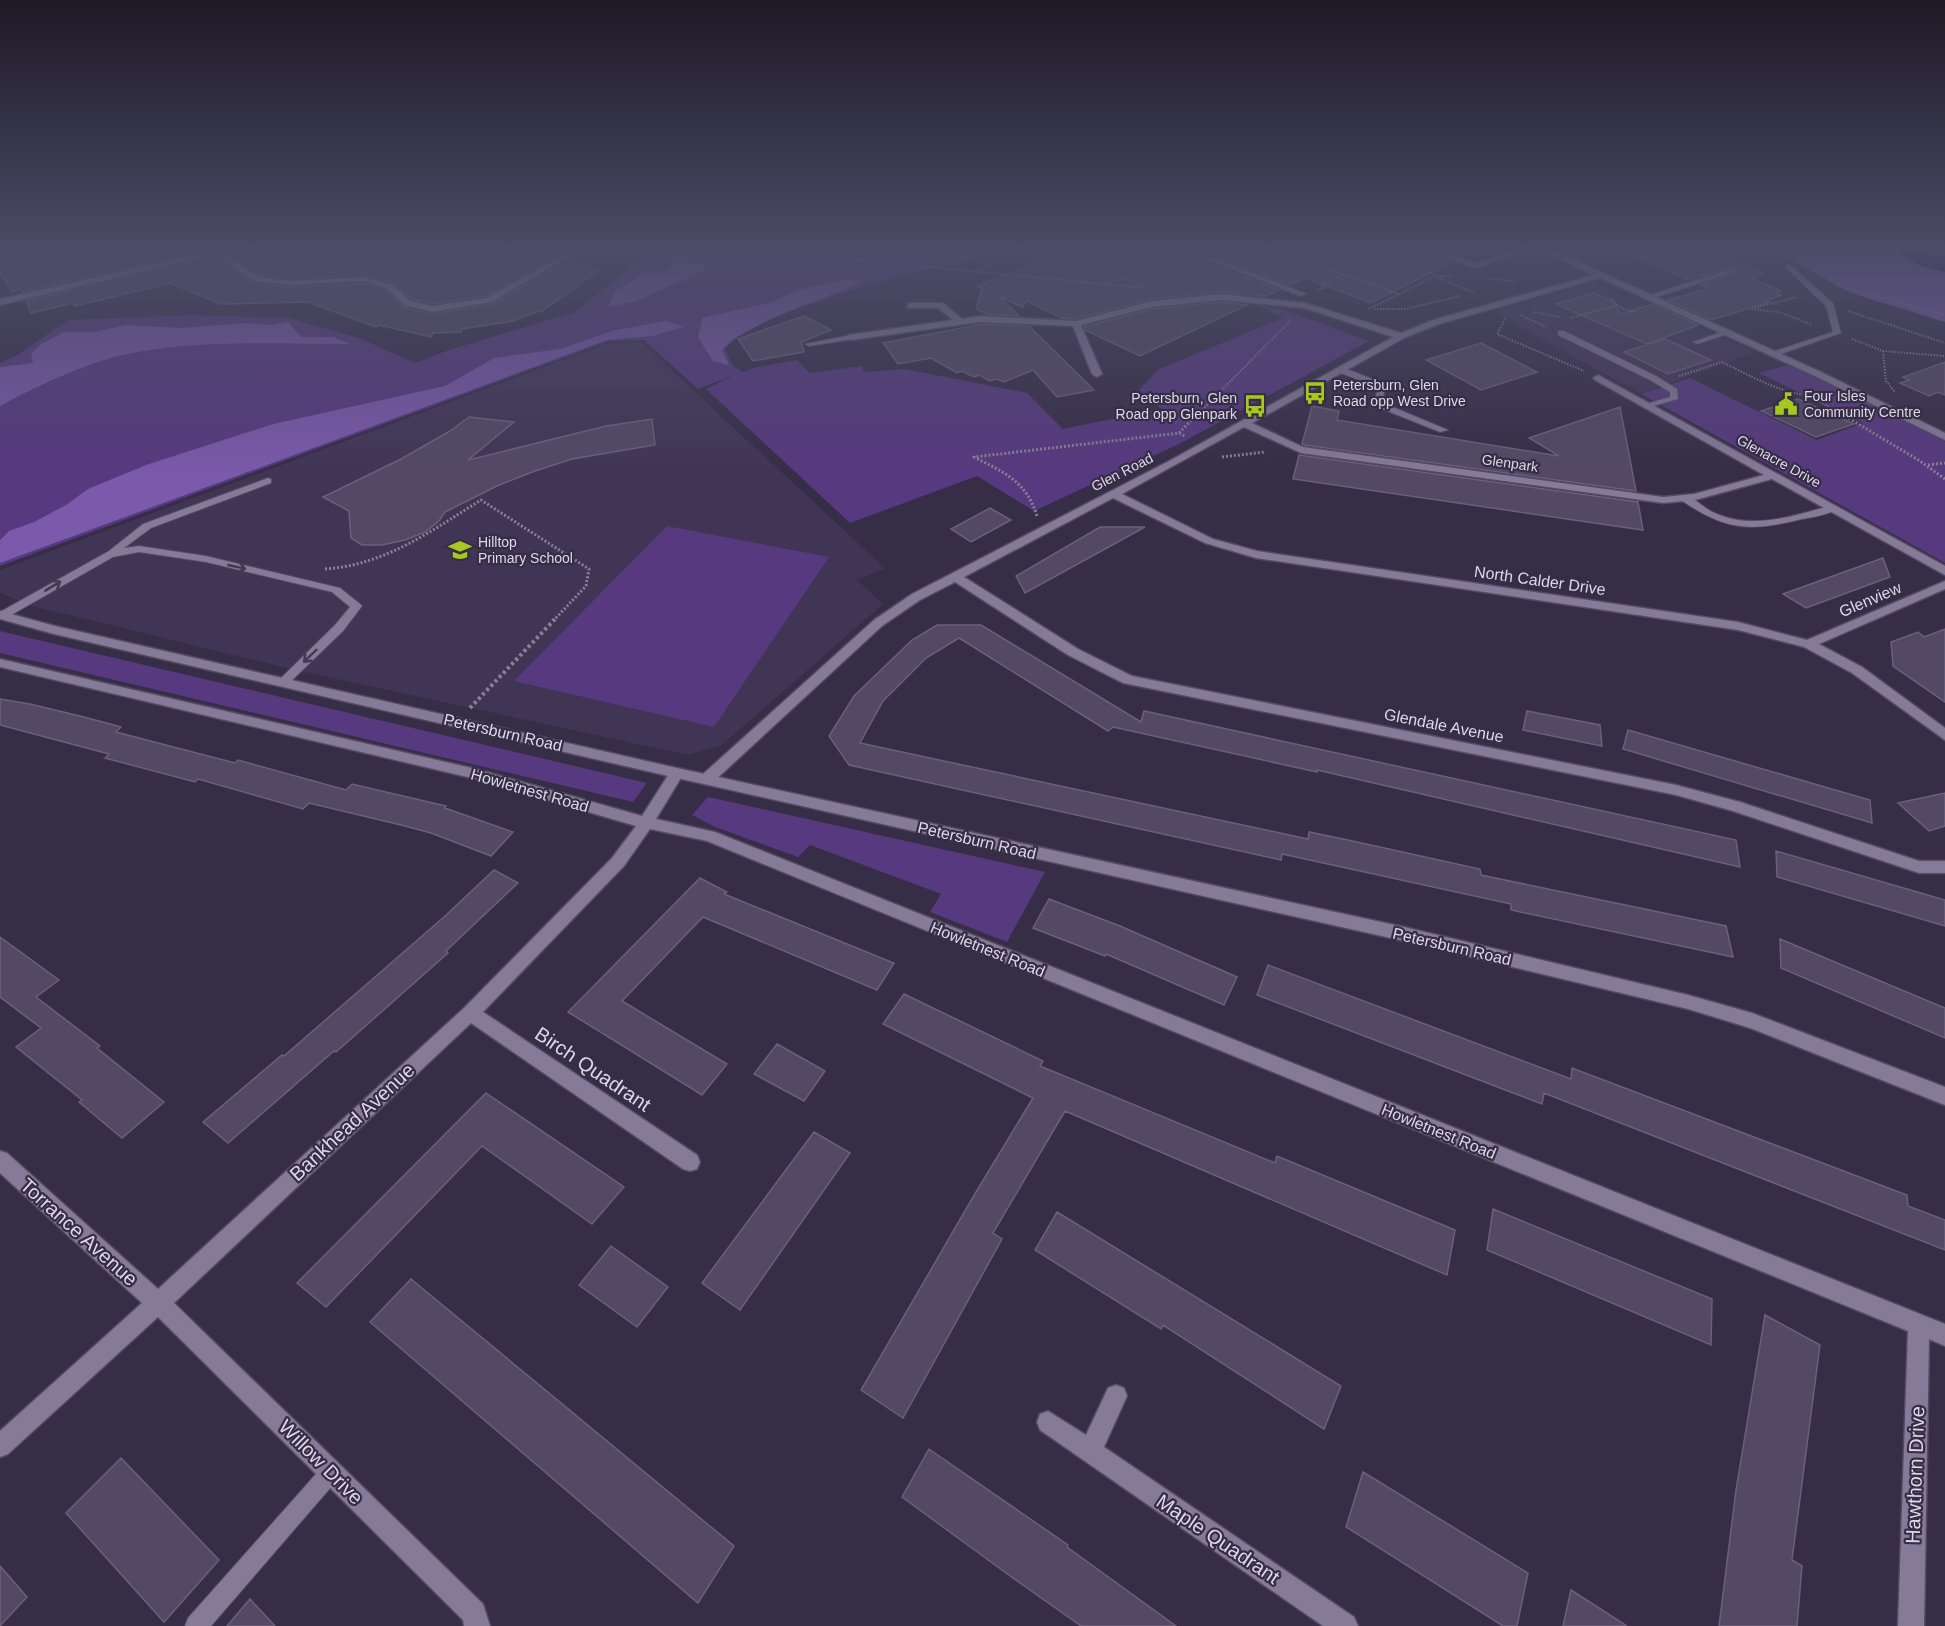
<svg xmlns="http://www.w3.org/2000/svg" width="1945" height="1626" font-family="Arial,sans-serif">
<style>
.built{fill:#413555}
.green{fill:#57397f}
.forest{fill:#7b59ab}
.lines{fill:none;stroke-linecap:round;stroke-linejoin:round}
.river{fill:#250742;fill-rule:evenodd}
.building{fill:#534964;stroke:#6a607d;stroke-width:1.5}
.lane-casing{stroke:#534b61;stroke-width:2}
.street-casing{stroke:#534b61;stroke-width:3}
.secondary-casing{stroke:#534b61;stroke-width:3}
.path-far2{stroke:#888195;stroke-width:2;stroke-dasharray:1.5 1.5;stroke-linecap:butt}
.path-far1{stroke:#888195;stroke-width:3;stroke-dasharray:2 2;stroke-linecap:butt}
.path{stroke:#888195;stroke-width:4;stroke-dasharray:3 3;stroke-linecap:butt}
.lane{fill:#857a98;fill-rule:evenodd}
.street{fill:#857a98;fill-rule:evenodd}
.secondary{fill:#857a98;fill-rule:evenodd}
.oneway{stroke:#423952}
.labels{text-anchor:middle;stroke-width:4.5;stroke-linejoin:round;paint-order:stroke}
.far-poi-label{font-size:14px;fill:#ddd8e8;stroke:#362d46;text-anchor:start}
.far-street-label{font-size:14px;fill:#ddd8e8;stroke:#362d46}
.street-label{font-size:16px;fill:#ddd8e8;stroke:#362d46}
.near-street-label{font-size:20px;fill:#ddd8e8;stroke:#362d46}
</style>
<rect width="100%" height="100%" fill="#362d46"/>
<path class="built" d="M 1593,283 L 1755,352 L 1641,394 L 1494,312 Z
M 641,342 L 885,568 L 857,580 L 883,604 L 722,745 L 688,755 L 291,669 L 36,607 L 0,593 L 0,570 L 606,344 Z"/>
<path class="green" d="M 655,247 L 959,247 L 978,256 C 926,270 754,310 725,349 L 733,366 L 743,372 L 753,368 L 797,360 L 810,373 L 862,366 L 864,372 L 905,369 L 1027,393 L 1063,429 L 1161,409 L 1139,390 L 1159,369 L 1283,318 L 1258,305 L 1285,310 L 1369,341 L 1179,444 L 1034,511 L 977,476 L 850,523 L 706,389 L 736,374 L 698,389 L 644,340 L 608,341 L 0,566 L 0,363 L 17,355 L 68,320 L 194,315 L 289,318 L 359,338 L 415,363 L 449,350 L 575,312 Z
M 1788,365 L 1904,419 L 1945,442 L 1945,563 L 1641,394 L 1690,378 L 1817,440 L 1863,423 L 1759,373 Z
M 667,526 L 829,557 L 714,727 L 514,681 Z
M 0,631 L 647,783 L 633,802 L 0,653 Z
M 708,797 L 1045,872 L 1007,942 L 930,912 L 941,894 L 810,845 L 798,857 L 715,827 L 692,815 Z"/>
<path class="forest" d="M 1768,247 L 1945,247 L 1945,322 L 1851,293 Z
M 680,251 L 683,259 L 709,268 L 634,302 L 607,307 L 616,290 L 636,279 L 637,274 L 665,273 L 674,266 L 663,256 Z
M 841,280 L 865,281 L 772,318 L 733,339 L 722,350 L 729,365 L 713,361 L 698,337 L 702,318 L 773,302 L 796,291 Z
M 666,321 L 684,327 L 652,336 L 607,340 L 0,563 L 0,540 L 9,531 L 34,522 L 66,505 L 88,489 L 146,465 L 273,424 L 445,386 L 494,358 L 560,349 L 615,330 Z
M 288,322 L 301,337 L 333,337 L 350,344 C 274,344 177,338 104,360 C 69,371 33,388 0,406 L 0,367 L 33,363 L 31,354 L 41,344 L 64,332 L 94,332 L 126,325 L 181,328 L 245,323 L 272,325 Z"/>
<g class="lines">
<path class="river" d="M 1895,247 L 1926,247 L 1945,256 L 1945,272 C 1927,268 1906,263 1895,247 Z"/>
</g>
<path class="building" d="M 84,247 L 216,247 L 22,292 L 21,289 L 12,292 L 0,273 L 0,264 L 6,258 L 36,256 Z
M 244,247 L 283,247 L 283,253 L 316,247 L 444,248 L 436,254 L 438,260 L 445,260 L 459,250 L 486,254 L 491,251 L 508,254 L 530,247 L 551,247 L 562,253 L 486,296 L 433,304 L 411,299 L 393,282 L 365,275 L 291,279 L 260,275 L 226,254 Z
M 1005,247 L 1166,247 L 1279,290 L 1265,296 L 1222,292 L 1152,299 L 1076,319 L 1062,318 L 1027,301 L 1022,307 L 999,296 L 1019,316 L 987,314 L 976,309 L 982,288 L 977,286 L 1039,261 Z
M 1229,247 L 1411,247 L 1452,262 L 1371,303 L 1305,278 L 1289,285 L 1212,255 Z
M 1432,247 L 1482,247 L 1462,257 Z
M 1613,247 L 1698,247 L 1765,274 L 1751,278 L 1781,291 L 1776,293 L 1781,295 L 1766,301 L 1770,302 L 1711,320 L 1668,300 L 1708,289 L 1700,285 L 1738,273 L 1738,269 L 1729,267 L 1689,280 Z
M 213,257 L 254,283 L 291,287 L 364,283 L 385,290 L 403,307 L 432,314 L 493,304 L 572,258 L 598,271 L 541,312 L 538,311 L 513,321 L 462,329 L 461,332 L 433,333 L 431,337 L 379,325 L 376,327 L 308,302 L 221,304 L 170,283 L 75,306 L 73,303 L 31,313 L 26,301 Z
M 1594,293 L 1613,301 L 1621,314 L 1653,304 L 1698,325 L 1647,344 L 1556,304 Z
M 1222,302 L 1247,305 L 1140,356 L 1085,330 L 1084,327 L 1152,309 Z
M 804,316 L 831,330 L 801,342 L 804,352 L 753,361 L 738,339 Z
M 983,324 L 1029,326 L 1094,390 L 1057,397 L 1033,370 L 1004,382 L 997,379 L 990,381 L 979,375 L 974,377 L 962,371 L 957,373 L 931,358 L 898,364 L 883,343 Z
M 1665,339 L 1711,360 L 1668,374 L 1624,352 Z
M 1481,343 L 1537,372 L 1481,390 L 1426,360 Z
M 1945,362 L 1945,395 L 1938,392 L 1929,396 L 1900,383 L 1909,380 L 1903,377 Z
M 1798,399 L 1854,424 L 1816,437 L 1761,411 Z
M 1312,406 L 1339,411 L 1337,420 L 1559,456 L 1529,438 L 1620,407 L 1636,491 L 1304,445 L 1302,444 Z
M 469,417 L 514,422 L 468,460 L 606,426 L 652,419 L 655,445 L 572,459 L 535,471 L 499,485 L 445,512 L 439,521 L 425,532 L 405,540 L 382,545 L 362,545 L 351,538 L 349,511 L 323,497 L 401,459 L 450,431 Z
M 1299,455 L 1638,502 L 1643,530 L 1293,479 Z
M 990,508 L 1011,520 L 971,542 L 951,529 Z
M 1100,527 L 1145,527 L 1025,593 L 1016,576 Z
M 1883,558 L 1890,577 L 1806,608 L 1783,594 Z
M 937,625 L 981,625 L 1141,722 L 1144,711 L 1736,840 L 1740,867 L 1317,770 L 1317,772 L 1113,727 L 1108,731 L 959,638 L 926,658 L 883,701 L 860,743 L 1308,839 L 1309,832 L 1348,840 L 1480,869 L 1481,875 L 1726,926 L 1733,957 L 1511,910 L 1511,904 L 1282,854 L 1281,860 L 849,765 L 829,736 L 854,696 L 912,640 Z
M 1945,629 L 1945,702 L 1893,666 L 1891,642 L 1918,632 L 1924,637 Z
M 0,699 L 30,704 L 84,717 L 121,727 L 116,732 L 235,763 L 238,760 L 346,790 L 352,784 L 446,806 L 445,808 L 513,832 L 491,856 L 431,833 L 401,825 L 309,803 L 303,809 L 198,779 L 195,782 L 105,758 L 109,754 L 0,725 Z
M 1527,711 L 1600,725 L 1602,746 L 1523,730 Z
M 1628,730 L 1870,800 L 1872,823 L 1623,749 Z
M 1945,793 L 1945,826 L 1929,831 L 1898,803 Z
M 1776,851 L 1945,900 L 1945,926 L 1777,877 Z
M 494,870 L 518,883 L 446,951 L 448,953 L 336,1052 L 334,1051 L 228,1143 L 203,1122 L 282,1055 L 284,1056 L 444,917 Z
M 700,878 L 727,892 L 724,894 L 894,963 L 877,990 L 703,917 L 622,1001 L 727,1064 L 702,1095 L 568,1012 Z
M 1049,899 L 1120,926 L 1237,977 L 1224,1005 L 1106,954 L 1105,956 L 1033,928 Z
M 0,937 L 59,980 L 36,997 L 100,1046 L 97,1048 L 164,1102 L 122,1138 L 79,1102 L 82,1100 L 16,1047 L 41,1028 L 0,997 Z
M 1780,939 L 1945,1008 L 1945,1038 L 1781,968 Z
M 1268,965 L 1571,1079 L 1572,1068 L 1907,1195 L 1908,1206 L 1945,1220 L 1945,1250 L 1544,1093 L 1542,1104 L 1257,995 Z
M 904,994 L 1043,1061 L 1040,1066 L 1275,1163 L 1277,1156 L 1455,1230 L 1447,1275 L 1065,1111 L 993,1233 L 1002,1239 L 903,1418 L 861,1390 L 976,1192 L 1033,1098 L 883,1024 Z
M 777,1044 L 825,1071 L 804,1101 L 754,1074 Z
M 486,1093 L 624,1187 L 592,1224 L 482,1146 L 326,1307 L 297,1283 Z
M 814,1132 L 850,1153 L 740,1310 L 702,1283 Z
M 1493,1209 L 1712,1299 L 1711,1345 L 1487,1250 Z
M 1057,1212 L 1341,1386 L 1324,1429 L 1163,1325 L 1161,1329 L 1035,1250 Z
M 611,1246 L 668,1287 L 637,1327 L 579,1285 Z
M 411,1279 L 734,1546 L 698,1603 L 370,1322 Z
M 1765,1315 L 1820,1345 L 1792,1560 L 1802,1566 L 1797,1626 L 1719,1626 L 1736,1490 Z
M 929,1449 L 1068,1545 L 1067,1547 L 1176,1626 L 1081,1626 L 1006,1573 L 902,1497 Z
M 121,1458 L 219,1560 L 164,1622 L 66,1513 Z
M 1363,1472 L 1528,1573 L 1517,1626 L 1503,1626 L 1346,1527 Z
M 0,1566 L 27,1597 L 0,1626 Z
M 1571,1590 L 1627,1626 L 1563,1626 Z
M 250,1599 L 275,1626 L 227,1626 Z"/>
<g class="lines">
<g class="lane-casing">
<path id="lane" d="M 1176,247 L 1186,247 L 1307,294 L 1300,296 Z
M 1413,247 L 1424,247 L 1476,264 L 1525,247 L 1535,247 L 1476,268 Z
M 1789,264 L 1833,303 L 1841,333 L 1775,356 L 1771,354 L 1772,352 L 1833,332 L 1826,306 L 1786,268 L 1785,266 Z
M 1730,269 L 1737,271 L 1651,299 L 1644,297 Z
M 1558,331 L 1564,331 L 1656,376 L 1677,389 L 1678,399 L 1646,408 L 1646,404 L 1670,397 L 1670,392 L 1650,380 L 1558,335 Z
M 1724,331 L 1731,333 L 1697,344 L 1693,342 Z
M 851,335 L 855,337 L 854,339 L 809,346 L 805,344 Z
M 1338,368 L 1344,368 L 1385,384 L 1383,403 L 1448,430 L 1440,432 L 1375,406 L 1377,387 L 1338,372 Z
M 268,478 L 271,479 L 271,483 L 151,528 L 124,548 L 139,546 L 206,556 L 340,588 L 360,604 L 362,606 L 343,631 L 287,685 L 279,685 L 277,682 L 335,625 L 350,607 L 332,592 L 206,562 L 139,552 L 113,557 L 6,618 L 0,619 L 0,612 L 109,551 L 143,524 Z
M 1685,495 C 1697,499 1705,510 1717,514 C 1755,530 1796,515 1833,505 L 1838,508 C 1829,515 1813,517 1802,519 C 1750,532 1726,531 1681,500 L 1681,496 Z
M 331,1462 L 338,1465 L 341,1472 L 338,1479 L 211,1626 L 185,1626 L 188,1618 L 324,1465 Z"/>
</g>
<g class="street-casing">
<path id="street" d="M 0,247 L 19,247 L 0,250 Z
M 227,247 L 242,247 L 221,253 L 259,277 L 291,281 L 364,277 L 392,284 L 410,301 L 433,306 L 487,298 L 567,252 L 565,247 L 573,247 L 575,253 L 492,302 L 433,312 L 404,305 L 386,288 L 364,281 L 291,285 L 254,281 L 213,255 L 0,305 L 0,299 Z
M 450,247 L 460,247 L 444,258 L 438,258 L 438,254 Z
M 1535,247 L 1546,247 L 1821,372 L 1945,433 L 1945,440 L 1815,376 L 1600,278 L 1439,324 L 1404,338 L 1252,423 L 1303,447 L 1663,497 L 1694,494 L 1764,475 L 1595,380 L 1593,378 L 1598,375 L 1945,566 L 1945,575 L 1772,479 L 1695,500 L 1663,503 L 1301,453 L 1244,427 L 1122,494 L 1213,539 L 1257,551 L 1738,622 L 1807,640 L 1945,581 L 1945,589 L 1819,644 L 1862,667 L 1945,728 L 1945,740 L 1852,673 L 1804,647 L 1738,630 L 1256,558 L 1205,543 L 1113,498 L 964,577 L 1078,649 L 1132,676 L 1676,785 L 1740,802 L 1919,861 L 1945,861 L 1945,873 L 1919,873 L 1733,811 L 1676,795 L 1123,683 L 1068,655 L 955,582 L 920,600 L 882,626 L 712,783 L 702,783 L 700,779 L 702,775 L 874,620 L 912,594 L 1171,460 L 1393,337 L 1304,308 L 1222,300 L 1152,307 L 1081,325 L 1102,374 L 1097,377 L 1092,374 L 1073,326 L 980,322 L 851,340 L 848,339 L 848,335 L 953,320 L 938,308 L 908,308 L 908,304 L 911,303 L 943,303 L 962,319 L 980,316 L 1076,321 L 1152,301 L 1222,294 L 1305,303 L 1401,333 L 1433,320 L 1593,275 Z
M 0,659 L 476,769 L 642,816 L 672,769 L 682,769 L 684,773 L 656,819 L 715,832 L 1945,1324 L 1945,1346 L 1929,1339 L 1924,1626 L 1898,1626 L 1908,1331 L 707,841 L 650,829 L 624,866 L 483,1012 L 697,1155 L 700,1162 L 697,1169 L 690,1171 L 683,1169 L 471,1023 L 174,1303 L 483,1604 L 490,1626 L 464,1626 L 463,1620 L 158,1317 L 8,1454 L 0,1457 L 0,1431 L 142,1303 L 0,1173 L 0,1151 L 7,1153 L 158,1289 L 464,1008 L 612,858 L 636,826 L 476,779 L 0,667 Z
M 1116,1385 L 1124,1388 L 1127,1396 L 1104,1447 L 1354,1617 L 1358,1626 L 1323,1626 L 1040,1430 L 1037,1422 L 1040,1414 L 1048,1411 L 1086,1435 L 1108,1388 Z"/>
</g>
<g class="secondary-casing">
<path id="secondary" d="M 0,611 L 55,626 L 677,768 L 1404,927 L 1688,995 L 1752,1013 L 1945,1087 L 1945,1105 L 1750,1028 L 1688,1009 L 1404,941 L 677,778 L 54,634 L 0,619 Z"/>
</g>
<path class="path-far2" d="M 644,247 L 745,249 L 1145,288
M 1050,247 L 1144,286
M 1266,247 L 1398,294
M 1355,247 L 1437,275
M 1621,247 L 1641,256 L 1675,247
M 1756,247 L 1776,259
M 586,249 L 609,247
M 949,264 L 999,251 L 1002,247
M 949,266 L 953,247
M 1273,266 L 1313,247
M 976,270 L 1040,247
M 1435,276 L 1452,276
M 1437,277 L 1474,293
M 1489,279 L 1515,281
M 1835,285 L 1945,315
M 1318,290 L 1324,288 L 1321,285 L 1343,275
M 1797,297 L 1751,309 L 1778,312 L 1811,324
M 1611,300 L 1623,309 L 1636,312
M 1369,309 L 1435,276
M 1374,309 L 1405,309 L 1460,296
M 1848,311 L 1945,343
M 1534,312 L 1559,317
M 1521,315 L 1546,327
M 1570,318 L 1618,305
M 1505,319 L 1497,334 L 1584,371
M 1852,339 L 1883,351 L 1945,356
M 1883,351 L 1886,381 L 1895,392
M 1679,376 L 1722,362 C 1745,373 1797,403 1821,393
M 1812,397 L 1837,412
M 1200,412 L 1290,321"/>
<path class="path-far1" d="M 1835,410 L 1920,461 L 1945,479
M 1179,433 L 1201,410
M 1222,457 L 1265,452
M 1928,465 L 1945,463
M 1037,516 C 1026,481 1005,473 974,457 L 1179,433 L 1186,437
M 325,569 C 385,565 431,531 481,500 L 589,569 L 586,586 L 555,619"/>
<path class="path" d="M 470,708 L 556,618"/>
<use href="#lane" class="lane"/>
<use href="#street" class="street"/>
<use href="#secondary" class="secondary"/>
</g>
<defs><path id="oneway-shaft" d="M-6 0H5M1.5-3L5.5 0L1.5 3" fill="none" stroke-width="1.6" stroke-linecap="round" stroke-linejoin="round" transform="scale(1.5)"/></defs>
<g class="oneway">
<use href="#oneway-shaft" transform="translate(237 567) rotate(13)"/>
<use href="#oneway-shaft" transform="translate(53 586) rotate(-31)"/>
<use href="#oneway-shaft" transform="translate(310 656) rotate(136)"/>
</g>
<linearGradient id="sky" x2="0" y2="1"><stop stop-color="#1e1926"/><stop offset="0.52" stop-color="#4c4c68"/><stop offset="1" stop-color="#4c4c68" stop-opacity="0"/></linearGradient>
<rect width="1945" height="475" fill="url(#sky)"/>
<defs>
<g id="bus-bare" transform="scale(1.8)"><path d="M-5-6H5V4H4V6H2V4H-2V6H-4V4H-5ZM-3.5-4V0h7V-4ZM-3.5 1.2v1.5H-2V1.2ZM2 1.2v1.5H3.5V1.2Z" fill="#a7c81f" stroke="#362d46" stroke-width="2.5" paint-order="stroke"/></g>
<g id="civic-bare" transform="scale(1.8)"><path d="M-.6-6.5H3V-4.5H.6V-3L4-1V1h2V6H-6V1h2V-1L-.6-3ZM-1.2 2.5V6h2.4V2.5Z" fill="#a7c81f" stroke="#362d46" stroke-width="2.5" paint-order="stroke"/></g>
<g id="school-bare" transform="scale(1.8)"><path d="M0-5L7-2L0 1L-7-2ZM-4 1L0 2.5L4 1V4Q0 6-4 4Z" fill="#a7c81f" stroke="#362d46" stroke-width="2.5" paint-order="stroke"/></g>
</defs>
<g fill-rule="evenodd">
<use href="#bus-bare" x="1315" y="393"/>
<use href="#civic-bare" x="1786" y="404"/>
<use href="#bus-bare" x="1255" y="406"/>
<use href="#school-bare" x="460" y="550"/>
</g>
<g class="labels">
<g class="far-poi-label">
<text x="1333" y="390">Petersburn, Glen<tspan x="1333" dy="16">Road opp West Drive</tspan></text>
<text x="1804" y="401">Four Isles<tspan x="1804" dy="16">Community Centre</tspan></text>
<text x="1237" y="403" text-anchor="end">Petersburn, Glen<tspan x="1237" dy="16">Road opp Glenpark</tspan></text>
<text x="478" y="547">Hilltop<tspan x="478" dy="16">Primary School</tspan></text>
</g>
<g class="far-street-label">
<text transform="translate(1779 461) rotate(29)" y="5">Glenacre Drive</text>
<text transform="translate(1510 463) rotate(8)" y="5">Glenpark</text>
<text transform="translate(1122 472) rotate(-27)" y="5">Glen Road</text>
</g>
<g class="street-label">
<text transform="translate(1540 580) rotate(8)" y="6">North Calder Drive</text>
<text transform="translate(1870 599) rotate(-23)" y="6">Glenview</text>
<text transform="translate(1444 725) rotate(11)" y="6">Glendale Avenue</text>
<text transform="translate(503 732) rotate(13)" y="6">Petersburn Road</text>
<text transform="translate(530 790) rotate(16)" y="6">Howletnest Road</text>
<text transform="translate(977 840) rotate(13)" y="6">Petersburn Road</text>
<text transform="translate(1452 946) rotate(13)" y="6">Petersburn Road</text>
<text transform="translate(988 949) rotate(22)" y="6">Howletnest Road</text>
<text transform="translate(1439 1131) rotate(22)" y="6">Howletnest Road</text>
</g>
<g class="near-street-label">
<text transform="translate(593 1069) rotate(34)" y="7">Birch Quadrant</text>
<text transform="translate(352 1122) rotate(-43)" y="7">Bankhead Avenue</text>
<text transform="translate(79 1232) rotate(42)" y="7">Torrance Avenue</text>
<text transform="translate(321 1462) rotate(45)" y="7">Willow Drive</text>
<text transform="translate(1915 1475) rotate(-88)" y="7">Hawthorn Drive</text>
<text transform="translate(1218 1539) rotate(34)" y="7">Maple Quadrant</text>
</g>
</g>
</svg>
